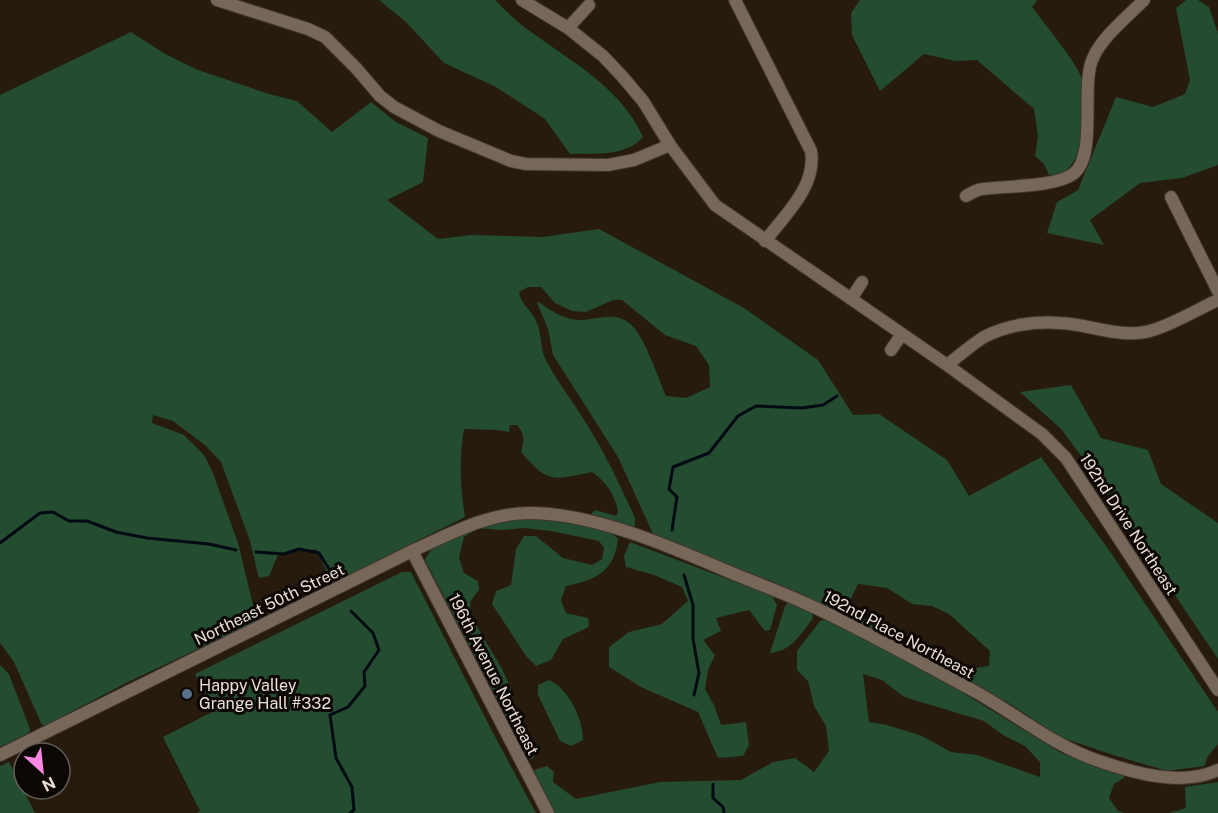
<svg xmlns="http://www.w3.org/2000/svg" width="1218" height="813" font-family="'Public Sans',sans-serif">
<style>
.green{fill:#234c30;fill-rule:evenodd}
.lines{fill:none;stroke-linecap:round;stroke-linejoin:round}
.stream{stroke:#000a12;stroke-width:3}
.minor-casing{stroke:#403630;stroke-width:14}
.minor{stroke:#776759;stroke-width:12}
.service-dot{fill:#5c6f8a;stroke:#0c0703;stroke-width:2}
.labels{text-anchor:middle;stroke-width:6;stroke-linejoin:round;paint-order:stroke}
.street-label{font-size:16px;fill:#e9e0d8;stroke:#0c0703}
.poi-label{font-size:16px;fill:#e9e0d8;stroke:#0c0703;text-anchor:start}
</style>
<rect width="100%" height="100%" fill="#271b0e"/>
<path class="green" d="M 379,0 L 495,0 C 502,7 510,15 518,22 C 563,58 619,83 643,137 C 626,157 594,153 570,154 L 545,119 L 496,87 L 444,63 L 406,22 Z
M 860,0 L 1037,0 L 1032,7 C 1043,22 1078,64 1082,79 C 1084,93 1082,140 1078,153 C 1074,163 1066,171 1058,178 L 1049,175 L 1044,164 L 1035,156 L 1038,136 L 1034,109 L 977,60 L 955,61 L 924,54 L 880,91 L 852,35 L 851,13 Z
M 1186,0 L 1198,0 L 1209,7 L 1218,33 L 1218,165 L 1182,178 L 1140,183 L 1090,220 L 1104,245 L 1047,233 L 1057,202 L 1078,190 L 1116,97 L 1153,107 L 1185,94 L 1190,80 L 1176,8 Z
M 131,32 L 165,54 L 198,70 L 269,94 L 297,101 L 332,132 L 371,102 L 396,122 L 428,138 L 423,182 L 387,200 L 438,239 L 471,235 L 543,237 L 599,229 L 744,308 L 818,360 L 853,415 L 879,414 L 947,460 L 969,496 L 1041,457 L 1111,553 L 1218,712 L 1218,744 L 1208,756 L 1204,766 L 1167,771 L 1110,754 L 1060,737 L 1007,702 L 957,676 L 962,670 L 989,666 L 990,651 L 949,614 L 932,606 L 912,604 L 887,588 L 858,584 L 847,607 L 879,627 L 877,632 L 776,583 L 654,536 L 618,457 L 553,355 L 548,329 L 537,303 L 539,302 C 548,309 559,316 571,319 C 591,324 611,309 629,323 C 643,332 659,380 666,396 L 686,398 L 710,387 L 709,365 L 696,346 L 665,335 L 622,300 L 613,300 L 586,312 L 572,311 L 555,303 L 541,287 L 528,287 L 519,292 C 521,304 529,308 535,319 C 543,333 539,349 547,362 C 559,385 576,405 589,428 C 607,457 621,487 635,518 L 635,526 L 626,527 L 591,514 L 595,510 L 616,516 L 618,512 C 615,494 606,482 592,472 C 551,480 549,484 521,452 C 524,442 525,434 517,425 L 510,425 L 509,432 L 497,430 L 464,429 C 459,458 460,487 465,517 L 332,583 L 316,549 L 312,550 L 299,548 L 278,555 L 269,576 L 259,578 L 250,541 L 221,462 L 206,446 L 173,421 L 153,415 L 152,423 L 184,435 L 204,455 L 213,473 L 238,543 L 257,621 L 128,682 L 46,725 L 42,725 L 14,662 L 0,643 L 0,95 Z
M 1071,385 L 1101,438 L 1148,450 L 1161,484 L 1218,523 L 1218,659 L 1082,457 L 1061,429 L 1020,392 Z
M 507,518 C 534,519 601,517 618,539 C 614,572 596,580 566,586 L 561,600 L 566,613 L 588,618 L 589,627 L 563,639 L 551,660 L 536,666 L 526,656 L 492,604 L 496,591 L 511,585 L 516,549 L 524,536 L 536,536 L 563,558 L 592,565 L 602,559 L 604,548 L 599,541 L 551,531 L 524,528 L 502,530 L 478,528 L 464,537 L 459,558 L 464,573 L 478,581 L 479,590 L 470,602 C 472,628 493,649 504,673 C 513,692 516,712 523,732 C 526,741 533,748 534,758 L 531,759 L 527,757 L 521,746 L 425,560 C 435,535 483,526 507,518 Z
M 630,542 L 772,596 L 777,605 L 770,630 L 765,631 L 749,610 L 716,618 L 721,631 L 703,640 L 715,655 L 708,670 L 705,689 L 714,705 L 721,725 L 746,722 L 749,745 L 743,756 L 718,758 L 698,712 L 641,687 L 609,667 L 609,647 L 629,632 L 662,624 L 688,601 L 682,587 L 654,575 L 626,567 L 624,556 Z
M 402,572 L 411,572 L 492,731 L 536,813 L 197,813 L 200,811 L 163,737 L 214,711 L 195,674 Z
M 788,603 L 793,604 L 812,613 L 813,618 C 801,634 792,651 770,653 L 785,606 Z
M 828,619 L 960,691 L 1061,753 L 1125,774 L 1124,778 L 1114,784 L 1109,798 L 1118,811 L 1124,813 L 554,813 L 536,777 L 534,770 L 547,766 L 554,772 L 553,782 L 576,799 L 660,782 L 741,780 L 773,762 L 795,758 L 814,772 L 829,751 L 826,726 L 814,706 L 808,681 L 797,670 L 797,651 L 820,621 ZM 863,674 L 882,680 L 904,697 L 984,721 L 1003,735 L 1025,746 L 1040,762 L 1040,777 L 977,755 L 951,752 L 922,736 L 887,725 L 869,722 Z
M 0,665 L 9,674 L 30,729 L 29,733 L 0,747 Z
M 549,680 C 569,689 583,719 583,740 L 571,746 L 560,741 L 538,695 L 538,685 Z
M 9,762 L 35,813 L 0,813 L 0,766 Z
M 1218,782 L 1218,813 L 1169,813 L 1186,808 L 1185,787 Z"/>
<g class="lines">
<path class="stream" d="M 672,530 L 677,497 L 669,489 L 673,467 L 709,453 L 738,416 L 756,406 L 802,408 L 823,405 L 837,396
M 0,543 L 40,513 L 53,512 L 69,521 L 87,521 L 116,532 L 147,538 L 209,544 L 236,550
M 256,552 L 284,554 L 299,549 L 319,553 L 334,577
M 684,575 L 693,605 L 693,639 L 699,673 L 694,695
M 713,784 L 713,798 L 723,807 L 724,813
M 350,813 L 354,810 L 352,787 L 336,758 L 330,715 L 348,707 L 365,686 L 364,672 L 379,650 L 373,633 L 351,611"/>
<g class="minor-casing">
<path id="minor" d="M 217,0 L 308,29 L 325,37 L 356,68 L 380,96 L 394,107 L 439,131 L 511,161 L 526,164 L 608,165 L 634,160 L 670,145
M 522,0 L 568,28 L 603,56 L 621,75 L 643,101 L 670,145 L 715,205 L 947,365 L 1042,434 L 1066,458 L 1218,690
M 735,0 L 811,151 C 817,186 785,215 765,241
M 568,28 L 589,5
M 966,196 C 972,193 977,189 983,189 C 1005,186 1056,187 1073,174 C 1098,156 1080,85 1093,58 C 1102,37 1128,16 1144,0
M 1171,197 L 1218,291
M 851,299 L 862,282
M 891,350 L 902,334
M 947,365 C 959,356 971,345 984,337 C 1006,325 1035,321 1060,323 C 1086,324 1111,335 1137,333 C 1158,333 1198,309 1218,300
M 412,551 L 548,813
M 0,755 L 412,551 C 450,534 489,512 532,513 C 595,514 669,546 727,571 C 753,582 781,592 807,604 C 864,630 920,662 976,692 C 1017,715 1054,746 1099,761 C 1134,773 1182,787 1218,770"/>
</g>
<use href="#minor" class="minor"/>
</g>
<circle class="service-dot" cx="187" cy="694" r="6"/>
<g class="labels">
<g class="street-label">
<text transform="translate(1129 524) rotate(57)" y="6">192nd Drive Northeast</text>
<text transform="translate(269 604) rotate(-26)" y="6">Northeast 50th Street</text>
<text transform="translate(899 634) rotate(28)" y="6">192nd Place Northeast</text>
<text transform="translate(494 674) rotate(63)" y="6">196th Avenue Northeast</text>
</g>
<g class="poi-label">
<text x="199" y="691">Happy Valley<tspan x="199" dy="18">Grange Hall #332</tspan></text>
</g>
</g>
<g transform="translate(42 771) rotate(153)"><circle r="28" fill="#0c0703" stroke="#645e58" stroke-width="1.5"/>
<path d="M0-4.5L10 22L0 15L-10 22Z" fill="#fb87e5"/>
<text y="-9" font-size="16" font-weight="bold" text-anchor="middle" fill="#e9e0d8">N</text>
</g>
</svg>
